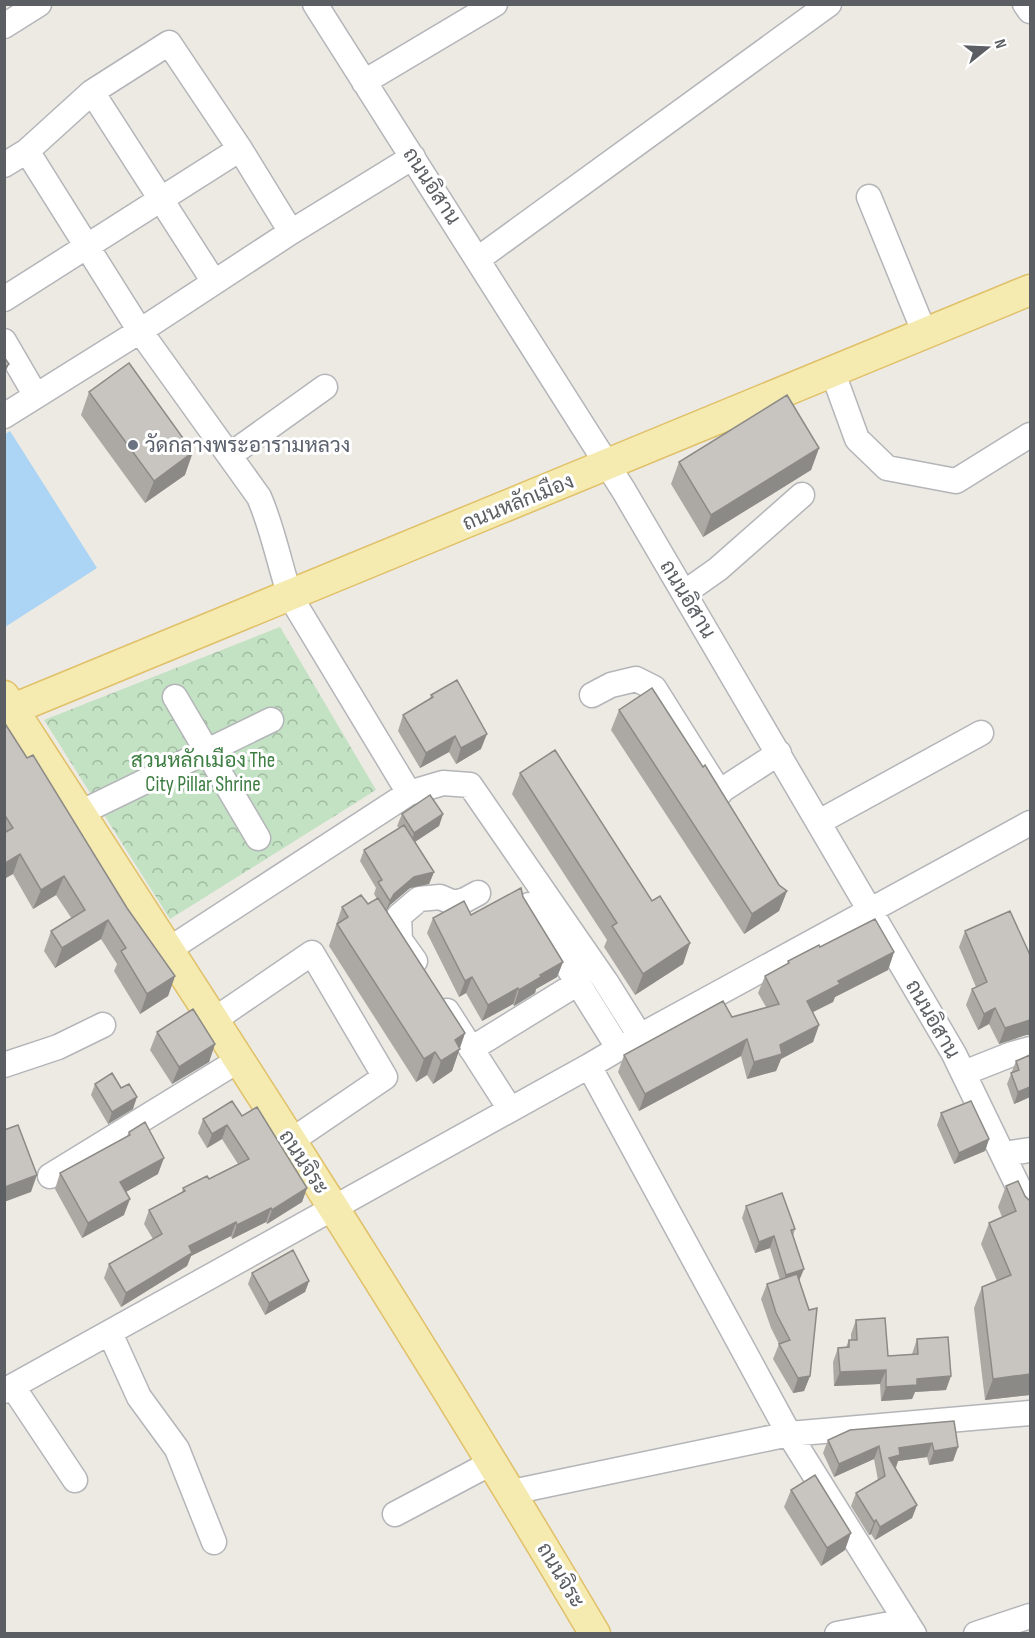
<svg xmlns="http://www.w3.org/2000/svg" width="1035" height="1638" font-family="'Sofia Sans Condensed',Sarabun,sans-serif">
<style>
.forest{fill:url(#forest-crowns)}
.water{fill:#abd4f5}
.lines{fill:none;stroke-linecap:round;stroke-linejoin:round}
.minor-casing{stroke:#b4b5b9;stroke-width:27}
.major-casing{stroke:#e0c068;stroke-width:33}
.minor{stroke:#fff;stroke-width:24}
.major{stroke:#f5eab0;stroke-width:30}
.wall{fill:#aca9a5}
.shaded-wall{fill:#8c8a86}
.building{fill:#c8c5c0;stroke:#8c8a86;stroke-width:1.5}
.worship-dot{fill:#6b7280;stroke:#fff;stroke-width:2}
.labels{text-anchor:middle;stroke-width:6;stroke-linejoin:round;paint-order:stroke}
.street-label{font-size:21px;fill:#5b5e62;stroke:#fff}
.worship-label{font-size:21px;fill:#5b616d;stroke:#fff;text-anchor:start}
.park-label{font-size:21px;fill:#3e7e42;stroke:#fff}
</style>
<defs>
<pattern id="forest-crowns" width="20" height="18" patternUnits="userSpaceOnUse" patternTransform="scale(1.5)"><rect width="20" height="18" fill="#c3e1c3"/><path d="M2 6a3 3 0 1 1 6 0M12 15a3 3 0 1 1 6 0" fill="none" stroke="#a1baa2"/></pattern>
</defs>
<rect width="100%" height="100%" fill="#eceae3"/>
<path class="forest" d="M 280,627 L 376,790 L 170,919 L 44,720 Z"/>
<path class="water" d="M 10,431 L 97,568 L 5,627 L 4,435 Z"/>
<g class="lines">
<g class="minor-casing">
<path id="minor" d="M 315,4 L 624,491 L 954,1054 L 1030,1211
M 1025,4 L 1030,11
M 4,26 L 39,4
M 364,82 L 495,4
M 92,92 L 214,282
M 27,151 L 140,331 L 259,497 C 273,529 279,563 290,596 L 409,793 L 168,950
M 4,165 L 27,151 L 92,92 L 169,43 L 240,149 L 291,232
M 869,197 L 925,334
M 478,259 L 829,4
M 4,299 L 240,149
M 4,341 L 36,396
M 833,373 L 857,439 L 887,468 L 956,481 L 1030,435
M 4,416 L 140,331 L 291,232 L 413,157
M 230,455 L 325,387
M 684,593 L 718,569 L 802,495
M 592,695 L 611,685 L 636,679 L 654,688 L 720,793
M 175,697 L 258,838
M 719,792 L 779,753
M 409,793 L 443,783 L 470,785 L 606,982 L 640,1036
M 80,813 L 271,720
M 819,822 L 981,733
M 529,905 L 619,1049
M 415,961 L 400,940 L 399,916 L 419,899 L 440,897 L 454,903 L 465,900 L 478,893
M 447,1011 L 510,1109
M 214,1020 L 312,953 L 385,1077 L 291,1141
M 471,1049 L 578,983
M 4,1065 L 58,1047 L 103,1025
M 589,1066 L 789,1434 L 914,1634
M 964,1073 L 1012,1054 L 1030,1049
M 1003,1154 L 1030,1150
M 50,1176 L 239,1060
M 110,1333 L 139,1397 L 177,1449 L 214,1542
M 13,1387 L 75,1480
M 4,1391 L 589,1066 L 640,1036 L 1030,823
M 512,1492 L 789,1434 L 1030,1413
M 395,1514 L 493,1462
M 837,1634 L 906,1621
M 976,1634 L 1030,1616"/>
</g>
<g class="major-casing">
<path id="major" d="M 4,696 C 205,1006 407,1316 595,1634
M 13,709 L 1030,290"/>
</g>
<use href="#minor" class="minor"/>
<use href="#major" class="major"/>
</g>
<path class="wall" d="M 89,392 L 185,475 L 145,503 L 81,415 Z
M 819,448 L 811,470 L 703,537 L 671,484 L 679,462 Z
M 431,695 L 481,749 L 456,764 L 449,752 L 420,768 L 398,731 L 403,715 L 430,699 Z
M 619,710 L 779,885 L 787,891 L 779,911 L 744,934 L 611,730 Z
M 4,722 L 27,758 L 127,908 L 175,976 L 168,996 L 140,1014 L 114,971 L 117,964 L 101,939 L 55,968 L 44,951 L 51,931 L 72,919 L 56,895 L 33,909 L 13,874 L 4,879 Z
M 520,773 L 652,901 L 690,943 L 683,964 L 635,995 L 604,947 L 607,940 L 512,794 Z
M 402,814 L 443,814 L 439,826 L 415,842 L 434,872 L 429,884 L 410,888 L 390,905 L 386,911 L 465,1033 L 452,1071 L 433,1084 L 427,1075 L 416,1082 L 329,946 L 342,907 L 368,904 L 377,899 L 374,894 L 376,888 L 360,861 L 364,850 L 399,828 L 397,826 Z
M 523,897 L 563,962 L 557,977 L 536,989 L 535,993 L 514,1006 L 513,1004 L 482,1021 L 466,993 L 459,997 L 427,933 L 433,918 L 471,915 Z
M 965,931 L 1030,955 L 1030,1035 L 1026,1035 L 999,1044 L 989,1024 L 978,1030 L 966,1005 L 972,989 L 976,987 L 959,947 Z
M 820,947 L 894,952 L 888,970 L 835,997 L 833,1002 L 813,1012 L 819,1025 L 813,1042 L 781,1059 L 776,1071 L 747,1079 L 741,1056 L 639,1111 L 618,1072 L 624,1055 L 732,1017 L 766,1007 L 758,993 L 765,976 L 787,964 L 788,961 Z
M 157,1032 L 215,1044 L 209,1062 L 172,1084 L 150,1050 Z
M 1030,1055 L 1030,1097 L 1014,1104 L 1007,1084 L 1016,1061 Z
M 95,1084 L 121,1088 L 133,1109 L 108,1124 L 91,1095 Z
M 941,1113 L 989,1139 L 985,1151 L 954,1164 L 937,1125 Z
M 242,1116 L 307,1188 L 302,1202 L 267,1224 L 266,1222 L 232,1239 L 231,1236 L 191,1256 L 187,1266 L 121,1307 L 104,1278 L 109,1264 L 153,1239 L 144,1224 L 149,1210 L 182,1192 L 183,1188 L 209,1179 L 238,1164 L 222,1139 L 207,1148 L 198,1133 L 203,1119 Z
M 129,1132 L 158,1174 L 126,1192 L 124,1215 L 82,1238 L 55,1189 L 60,1173 L 127,1136 Z
M 1018,1181 L 1030,1395 L 985,1400 L 974,1308 L 982,1287 L 997,1281 L 981,1244 L 989,1223 L 1002,1217 L 998,1207 L 1006,1186 Z
M 746,1206 L 795,1229 L 793,1236 L 799,1281 L 810,1376 L 804,1391 L 793,1393 L 773,1359 L 779,1344 L 771,1328 L 761,1299 L 767,1284 L 780,1280 L 770,1248 L 755,1253 L 742,1218 Z
M 252,1273 L 309,1281 L 305,1292 L 265,1315 L 248,1284 Z
M 856,1320 L 888,1356 L 912,1354 L 917,1339 L 946,1390 L 915,1392 L 912,1399 L 881,1401 L 880,1384 L 834,1386 L 833,1362 L 838,1348 L 846,1347 L 849,1340 L 851,1340 L 851,1334 Z
M 850,1430 L 958,1447 L 953,1461 L 929,1465 L 927,1457 L 898,1461 L 896,1468 L 917,1505 L 912,1518 L 875,1540 L 871,1534 L 869,1535 L 851,1506 L 856,1493 L 878,1480 L 874,1459 L 834,1477 L 823,1453 L 828,1440 Z
M 791,1490 L 845,1550 L 821,1566 L 784,1507 Z"/>
<path class="shaded-wall" d="M 9,364 L 4,375 L 4,368 Z
M 819,448 L 811,470 L 703,537 L 711,515 Z
M 193,452 L 185,475 L 145,503 L 154,481 Z
M 487,734 L 481,749 L 456,764 L 461,748 Z
M 455,736 L 449,752 L 420,768 L 426,753 Z
M 443,814 L 439,826 L 410,845 L 414,833 Z
M 20,854 L 13,874 L 4,879 L 4,864 Z
M 434,872 L 429,884 L 410,888 L 390,905 L 385,913 L 390,901 L 394,894 L 414,877 Z
M 64,876 L 56,895 L 33,909 L 41,890 Z
M 787,891 L 779,911 L 744,934 L 752,914 Z
M 108,920 L 101,939 L 55,968 L 62,948 Z
M 690,943 L 683,964 L 635,995 L 643,974 Z
M 894,952 L 888,970 L 835,997 L 833,1002 L 801,1018 L 807,1001 L 838,981 Z
M 563,962 L 557,977 L 536,989 L 535,993 L 514,1006 L 519,990 L 540,975 Z
M 175,976 L 168,996 L 140,1014 L 147,994 Z
M 472,977 L 466,993 L 459,997 L 465,981 Z
M 518,988 L 513,1004 L 482,1021 L 488,1005 Z
M 995,1008 L 989,1024 L 978,1030 L 984,1014 Z
M 1030,1020 L 1030,1035 L 1026,1035 L 999,1044 L 1005,1028 Z
M 819,1025 L 813,1042 L 781,1059 L 776,1071 L 747,1079 L 754,1062 L 780,1045 Z
M 465,1033 L 452,1071 L 433,1084 L 441,1061 L 455,1040 Z
M 747,1039 L 741,1056 L 639,1111 L 645,1094 Z
M 215,1044 L 209,1062 L 172,1084 L 179,1067 Z
M 435,1052 L 427,1075 L 416,1082 L 424,1059 Z
M 1030,1087 L 1030,1097 L 1014,1104 L 1018,1092 Z
M 137,1097 L 133,1109 L 108,1124 L 112,1112 Z
M 227,1125 L 222,1139 L 207,1148 L 212,1134 Z
M 989,1139 L 985,1151 L 954,1164 L 959,1153 Z
M 164,1158 L 158,1174 L 115,1198 L 120,1182 Z
M 37,1175 L 31,1192 L 4,1202 L 5,1187 Z
M 307,1188 L 302,1202 L 267,1224 L 272,1210 Z
M 130,1199 L 124,1215 L 82,1238 L 88,1223 Z
M 271,1208 L 266,1222 L 232,1239 L 237,1225 Z
M 236,1222 L 231,1236 L 191,1256 L 187,1266 L 121,1307 L 126,1293 L 189,1246 Z
M 774,1236 L 770,1248 L 755,1253 L 759,1242 Z
M 804,1269 L 799,1281 L 782,1286 L 786,1275 Z
M 309,1281 L 305,1292 L 265,1315 L 269,1303 Z
M 886,1370 L 880,1384 L 834,1386 L 840,1372 Z
M 1030,1374 L 1030,1395 L 985,1400 L 993,1379 Z
M 810,1376 L 804,1391 L 793,1393 L 798,1378 Z
M 951,1376 L 946,1390 L 915,1392 L 912,1399 L 881,1401 L 886,1387 L 917,1379 Z
M 932,1443 L 927,1457 L 898,1461 L 895,1469 L 889,1458 L 899,1448 Z
M 879,1446 L 874,1459 L 834,1477 L 839,1464 Z
M 958,1447 L 953,1461 L 929,1465 L 934,1451 Z
M 917,1505 L 912,1518 L 875,1540 L 880,1527 Z
M 876,1520 L 871,1534 L 869,1535 L 874,1522 Z
M 851,1533 L 845,1550 L 821,1566 L 827,1548 Z"/>
<path class="building" d="M 4,357 L 9,364 L 4,368 Z
M 129,363 L 193,452 L 154,481 L 89,392 Z
M 787,395 L 819,448 L 711,515 L 679,462 Z
M 457,680 L 487,734 L 461,748 L 455,736 L 426,753 L 403,715 L 433,697 L 431,695 Z
M 652,688 L 703,767 L 705,765 L 779,885 L 787,891 L 752,914 L 619,710 Z
M 4,722 L 27,758 L 33,755 L 127,908 L 175,976 L 147,994 L 121,951 L 126,948 L 108,920 L 62,948 L 51,931 L 85,910 L 64,876 L 41,890 L 20,854 L 4,864 L 4,833 L 13,828 L 4,814 Z
M 555,750 L 652,901 L 660,896 L 690,943 L 643,974 L 612,926 L 617,923 L 520,773 Z
M 430,795 L 443,814 L 414,833 L 402,814 Z
M 404,825 L 434,872 L 414,877 L 394,894 L 390,901 L 378,882 L 382,880 L 364,850 Z
M 521,888 L 523,897 L 563,962 L 540,975 L 541,977 L 519,990 L 518,988 L 488,1005 L 472,977 L 465,981 L 433,918 L 464,901 L 471,915 Z
M 361,895 L 368,904 L 378,898 L 465,1033 L 455,1040 L 460,1049 L 441,1061 L 435,1052 L 424,1059 L 337,924 L 348,917 L 342,907 Z
M 1010,911 L 1030,955 L 1030,1020 L 1005,1028 L 995,1008 L 984,1014 L 972,989 L 987,982 L 965,931 Z
M 875,919 L 894,952 L 838,981 L 840,984 L 807,1001 L 819,1025 L 780,1045 L 782,1054 L 754,1062 L 747,1039 L 645,1094 L 624,1055 L 723,1001 L 732,1017 L 779,1004 L 765,976 L 789,963 L 788,961 L 819,945 L 820,947 Z
M 193,1009 L 215,1044 L 179,1067 L 157,1032 Z
M 1030,1055 L 1030,1087 L 1018,1092 L 1011,1073 L 1019,1070 L 1016,1061 Z
M 112,1073 L 121,1088 L 129,1084 L 137,1097 L 112,1112 L 95,1084 Z
M 232,1101 L 242,1116 L 257,1107 L 307,1188 L 272,1210 L 271,1208 L 237,1225 L 236,1222 L 189,1246 L 192,1253 L 126,1293 L 109,1264 L 162,1234 L 149,1210 L 185,1191 L 183,1188 L 207,1176 L 209,1179 L 249,1159 L 227,1125 L 212,1134 L 203,1119 Z
M 971,1101 L 989,1139 L 959,1153 L 941,1113 Z
M 145,1122 L 164,1158 L 120,1182 L 130,1199 L 88,1223 L 60,1173 L 130,1135 L 129,1132 Z
M 18,1125 L 37,1175 L 5,1187 L 4,1130 Z
M 1018,1181 L 1025,1196 L 1030,1201 L 1030,1374 L 993,1379 L 982,1287 L 1011,1275 L 989,1223 L 1016,1211 L 1006,1186 Z
M 782,1193 L 795,1229 L 791,1230 L 804,1269 L 786,1275 L 774,1236 L 759,1242 L 746,1206 Z
M 293,1250 L 309,1281 L 269,1303 L 252,1273 Z
M 797,1274 L 809,1310 L 817,1308 L 810,1376 L 798,1378 L 779,1344 L 790,1340 L 776,1313 L 767,1284 Z
M 885,1318 L 888,1356 L 918,1354 L 917,1339 L 948,1337 L 951,1376 L 917,1379 L 917,1385 L 886,1387 L 886,1370 L 840,1372 L 838,1348 L 849,1347 L 849,1340 L 857,1340 L 856,1320 Z
M 954,1421 L 958,1447 L 934,1451 L 932,1443 L 899,1448 L 900,1455 L 889,1458 L 917,1505 L 880,1527 L 876,1520 L 874,1522 L 856,1493 L 885,1476 L 879,1446 L 839,1464 L 828,1440 L 850,1430 Z
M 815,1475 L 851,1533 L 827,1548 L 791,1490 Z"/>
<circle class="worship-dot" cx="133" cy="445" r="6"/>
<g class="labels">
<g class="street-label">
<text transform="translate(432 186) rotate(57)" y="7">ถนนอิสาน</text>
<text transform="translate(518 502) rotate(-22)" y="7">ถนนหลักเมือง</text>
<text transform="translate(688 599) rotate(59)" y="7">ถนนอิสาน</text>
<text transform="translate(933 1019) rotate(60)" y="7">ถนนอิสาน</text>
<text transform="translate(304 1162) rotate(57)" y="7">ถนนจิระ</text>
<text transform="translate(561 1575) rotate(59)" y="7">ถนนจิระ</text>
</g>
<g class="worship-label">
<text x="145" y="452">วัดกลางพระอารามหลวง</text>
</g>
<g class="park-label">
<text x="203" y="767">สวนหลักเมือง The<tspan x="203" dy="24">City Pillar Shrine</tspan></text>
</g>
</g>
<rect width="1035" height="1638" fill="none" stroke="#5b5e62" stroke-width="12"/>
<g transform="translate(987 48) rotate(72)" stroke="#ffffff" stroke-width="4.5" paint-order="stroke">
<path d="M0-4.5L10 22L0 15L-10 22Z" fill="#5b5e62"/>
<text y="-9" font-size="16" font-weight="bold" text-anchor="middle" fill="#5b5e62">N</text>
</g>
</svg>
